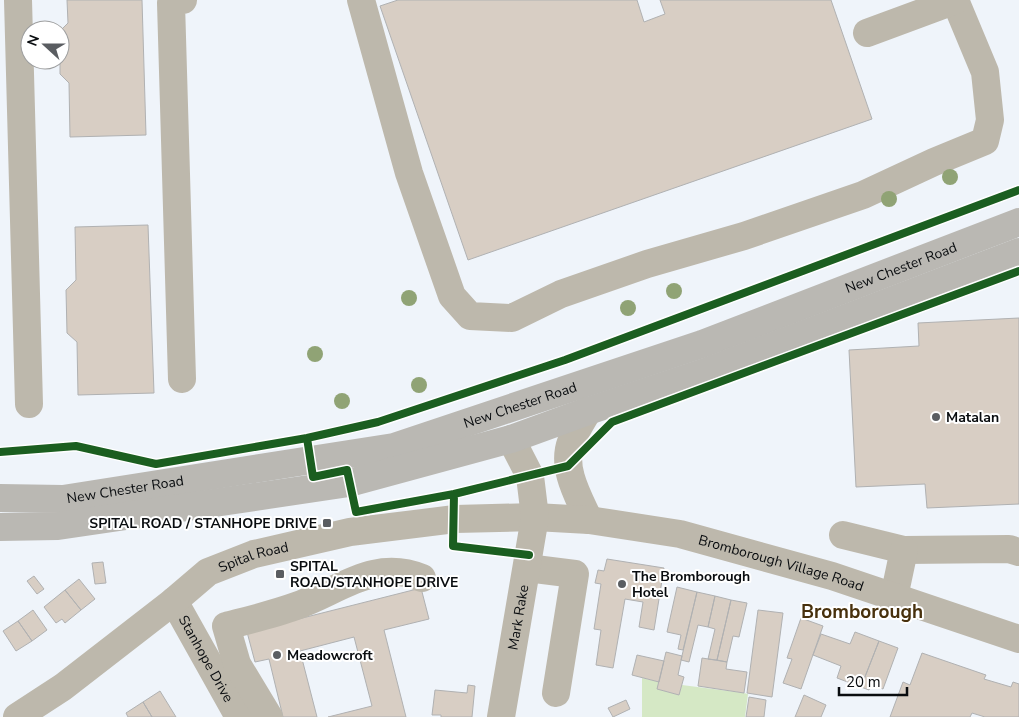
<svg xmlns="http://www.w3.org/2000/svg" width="1019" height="717" font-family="'Nunito Sans',sans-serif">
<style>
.green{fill:#d5e8c5}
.building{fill:#d8cec4;stroke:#b0b1b2}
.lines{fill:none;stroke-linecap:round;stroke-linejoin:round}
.minor{stroke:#bdb8ac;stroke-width:28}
.highway{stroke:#bab8b3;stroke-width:28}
.cycleway-casing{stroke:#fff;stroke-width:11}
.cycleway{stroke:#1b5e20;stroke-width:8}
.tree{fill:#90a375}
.poi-dot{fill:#5a5d61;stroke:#fff;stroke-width:2}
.labels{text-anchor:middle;stroke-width:4;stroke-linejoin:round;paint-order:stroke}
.street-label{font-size:14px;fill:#090c0f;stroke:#fff}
.poi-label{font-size:14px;font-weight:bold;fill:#090c0f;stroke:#fff;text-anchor:start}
.district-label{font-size:19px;font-weight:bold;fill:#48310d;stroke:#fff}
</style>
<rect width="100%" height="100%" fill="#eff4fa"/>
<path class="green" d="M 642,678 L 659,682 L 657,689 L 679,695 L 682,685 L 744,693 L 748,694 L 745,717 L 642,717 Z"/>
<path class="building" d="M 67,0 L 142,0 L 146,135 L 70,137 L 69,83 L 60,74 L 60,31 L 68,23 Z
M 398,0 L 637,0 L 644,22 L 665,14 L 660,0 L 831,0 L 872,119 L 468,260 L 380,6 Z
M 148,225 L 154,393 L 78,395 L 77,342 L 67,333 L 66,290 L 76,280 L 75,227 Z
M 1019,318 L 1019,504 L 927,508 L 925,484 L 856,487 L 849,350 L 919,346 L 918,323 Z
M 607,559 L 664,568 L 654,630 L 639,627 L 643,602 L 625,599 L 613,668 L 596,665 L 601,630 L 594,629 L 601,584 L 595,583 L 598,570 L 604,571 Z
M 103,562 L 106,583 L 95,584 L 92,563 Z
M 34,576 L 44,589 L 37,594 L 27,581 Z
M 79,579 L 95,599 L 81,610 L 65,590 Z
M 677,587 L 697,592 L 683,650 L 678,649 L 681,635 L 667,632 Z
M 421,588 L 429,619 L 384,630 L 406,717 L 328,717 L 372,706 L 354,637 L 300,651 L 317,717 L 283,717 L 269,659 L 255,662 L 247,632 Z
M 65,590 L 81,610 L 65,623 L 62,619 L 56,623 L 44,607 Z
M 697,592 L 715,596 L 708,627 L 698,625 L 689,662 L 681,660 Z
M 715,596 L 731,600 L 717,660 L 708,659 L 715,629 L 708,627 Z
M 731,600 L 747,603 L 739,637 L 733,636 L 727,662 L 717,660 Z
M 33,610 L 47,630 L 32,641 L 18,621 Z
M 758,610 L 783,613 L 772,697 L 747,693 Z
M 801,618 L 823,626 L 801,689 L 783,683 L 792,659 L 787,658 Z
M 18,621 L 32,641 L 16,651 L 3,631 Z
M 855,632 L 879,641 L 861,687 L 837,678 L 841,666 L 813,655 L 821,634 L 850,644 Z
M 879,641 L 898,648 L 883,689 L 871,685 L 869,690 L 861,687 Z
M 666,652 L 682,656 L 678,675 L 684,677 L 679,695 L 657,689 Z
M 922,653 L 986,675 L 984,679 L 1011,687 L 1013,682 L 1019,684 L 1019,717 L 985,717 L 972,713 L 970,717 L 890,717 L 903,682 L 910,685 Z
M 637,655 L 664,661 L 659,682 L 632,675 Z
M 702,658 L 727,662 L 726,669 L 747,672 L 744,693 L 698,686 Z
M 468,685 L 475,686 L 472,717 L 441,717 L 441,715 L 432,715 L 435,690 L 467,693 Z
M 160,691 L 176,717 L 152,717 L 143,702 Z
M 804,695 L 826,705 L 821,717 L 795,717 Z
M 749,697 L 766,700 L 764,717 L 746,717 Z
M 626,700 L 630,709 L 613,717 L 608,708 Z
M 143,702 L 152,717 L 128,717 L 126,713 Z"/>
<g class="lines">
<g class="minor">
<path d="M 18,0 L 29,404"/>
<path d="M 361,0 L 409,173 L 452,296 L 470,316 L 512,318 L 561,294 L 647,264 L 744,236 L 863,195 L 934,162 L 985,141 L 990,120 L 985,72 L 955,0"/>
<path d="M 867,33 L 956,0"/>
<path d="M 182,379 L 171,3 L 183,0"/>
<path d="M 588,411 C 582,421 575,432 571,442 C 561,468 579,498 589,520"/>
<path d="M 843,535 L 904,550 L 1009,549 L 1019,552"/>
<path d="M 527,568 L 575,574 L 556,693"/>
<path d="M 894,597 L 904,550"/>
<path id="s1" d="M 174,601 L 239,717"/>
<path id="s2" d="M 17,717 L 63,687 L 174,601 L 208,572 L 254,554 L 350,532 L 455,519 L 535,517 L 589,520 L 680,534 L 832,576 L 1019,639"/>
<path d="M 269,717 L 237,664 L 226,626 C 249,620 274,614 296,606 C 339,591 374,558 422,578"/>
<path id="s3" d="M 501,717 L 535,517 L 530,476 L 511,439"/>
</g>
<g class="highway">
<path id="s4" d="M 0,498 L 63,499 L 394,447 L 702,344 L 1019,222"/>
<path d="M 0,527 L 58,526 L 349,483 L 511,439 L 588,411 L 705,372 L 1019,252"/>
</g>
<g class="cycleway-casing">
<path id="cycleway" d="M 307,438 L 313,477 L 347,470 L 356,512 L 454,494 L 568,466 L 612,422 L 1019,271
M 0,452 L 76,446 L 156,464 L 307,438 L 378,422 L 565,360 L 1019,190
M 454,494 L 453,546 L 529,555"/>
</g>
<use href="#cycleway" class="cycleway"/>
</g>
<g class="tree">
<circle cx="950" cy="177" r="8"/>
<circle cx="889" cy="199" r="8"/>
<circle cx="674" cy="291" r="8"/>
<circle cx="409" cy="298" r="8"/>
<circle cx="628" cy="308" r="8"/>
<circle cx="315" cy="354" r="8"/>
<circle cx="419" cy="385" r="8"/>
<circle cx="342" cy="401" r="8"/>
</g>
<g class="poi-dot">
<circle cx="936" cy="417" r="5"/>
<rect x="322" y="518" width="10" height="10" rx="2.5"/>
<rect x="275" y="569" width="10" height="10" rx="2.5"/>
<circle cx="622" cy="584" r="5"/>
<circle cx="277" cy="655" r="5"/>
</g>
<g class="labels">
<g class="street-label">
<text dy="5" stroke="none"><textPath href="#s4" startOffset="936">New Chester Road</textPath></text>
<text dy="5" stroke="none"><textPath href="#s4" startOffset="531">New Chester Road</textPath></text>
<text dy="5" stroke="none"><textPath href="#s4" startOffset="126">New Chester Road</textPath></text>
<text dy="5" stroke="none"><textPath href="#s2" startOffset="288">Spital Road</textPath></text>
<text dy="5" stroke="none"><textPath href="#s2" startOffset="825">Bromborough Village Road</textPath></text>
<text dy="5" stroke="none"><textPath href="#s3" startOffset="101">Mark Rake</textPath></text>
<text dy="5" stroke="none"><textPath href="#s1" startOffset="66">Stanhope Drive</textPath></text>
</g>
<g class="poi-label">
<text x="946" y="422">Matalan</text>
<text x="317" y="528" text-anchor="end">SPITAL ROAD / STANHOPE DRIVE</text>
<text x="290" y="571">SPITAL<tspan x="290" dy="16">ROAD/STANHOPE DRIVE</tspan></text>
<text x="632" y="581">The Bromborough<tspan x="632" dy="16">Hotel</tspan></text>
<text x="287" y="660">Meadowcroft</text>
</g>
<g class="district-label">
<text x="862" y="618">Bromborough</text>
</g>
</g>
<g transform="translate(45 45) rotate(291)"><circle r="24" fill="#ffffff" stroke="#9d9e9f"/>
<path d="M0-4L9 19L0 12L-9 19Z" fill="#5a5d61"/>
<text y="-8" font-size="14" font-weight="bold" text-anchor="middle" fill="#090c0f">N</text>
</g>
<path d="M839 687v8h68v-8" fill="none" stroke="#090c0f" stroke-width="2.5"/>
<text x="846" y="687" font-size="15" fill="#090c0f" stroke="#ffffff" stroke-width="4" paint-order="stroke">20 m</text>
</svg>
